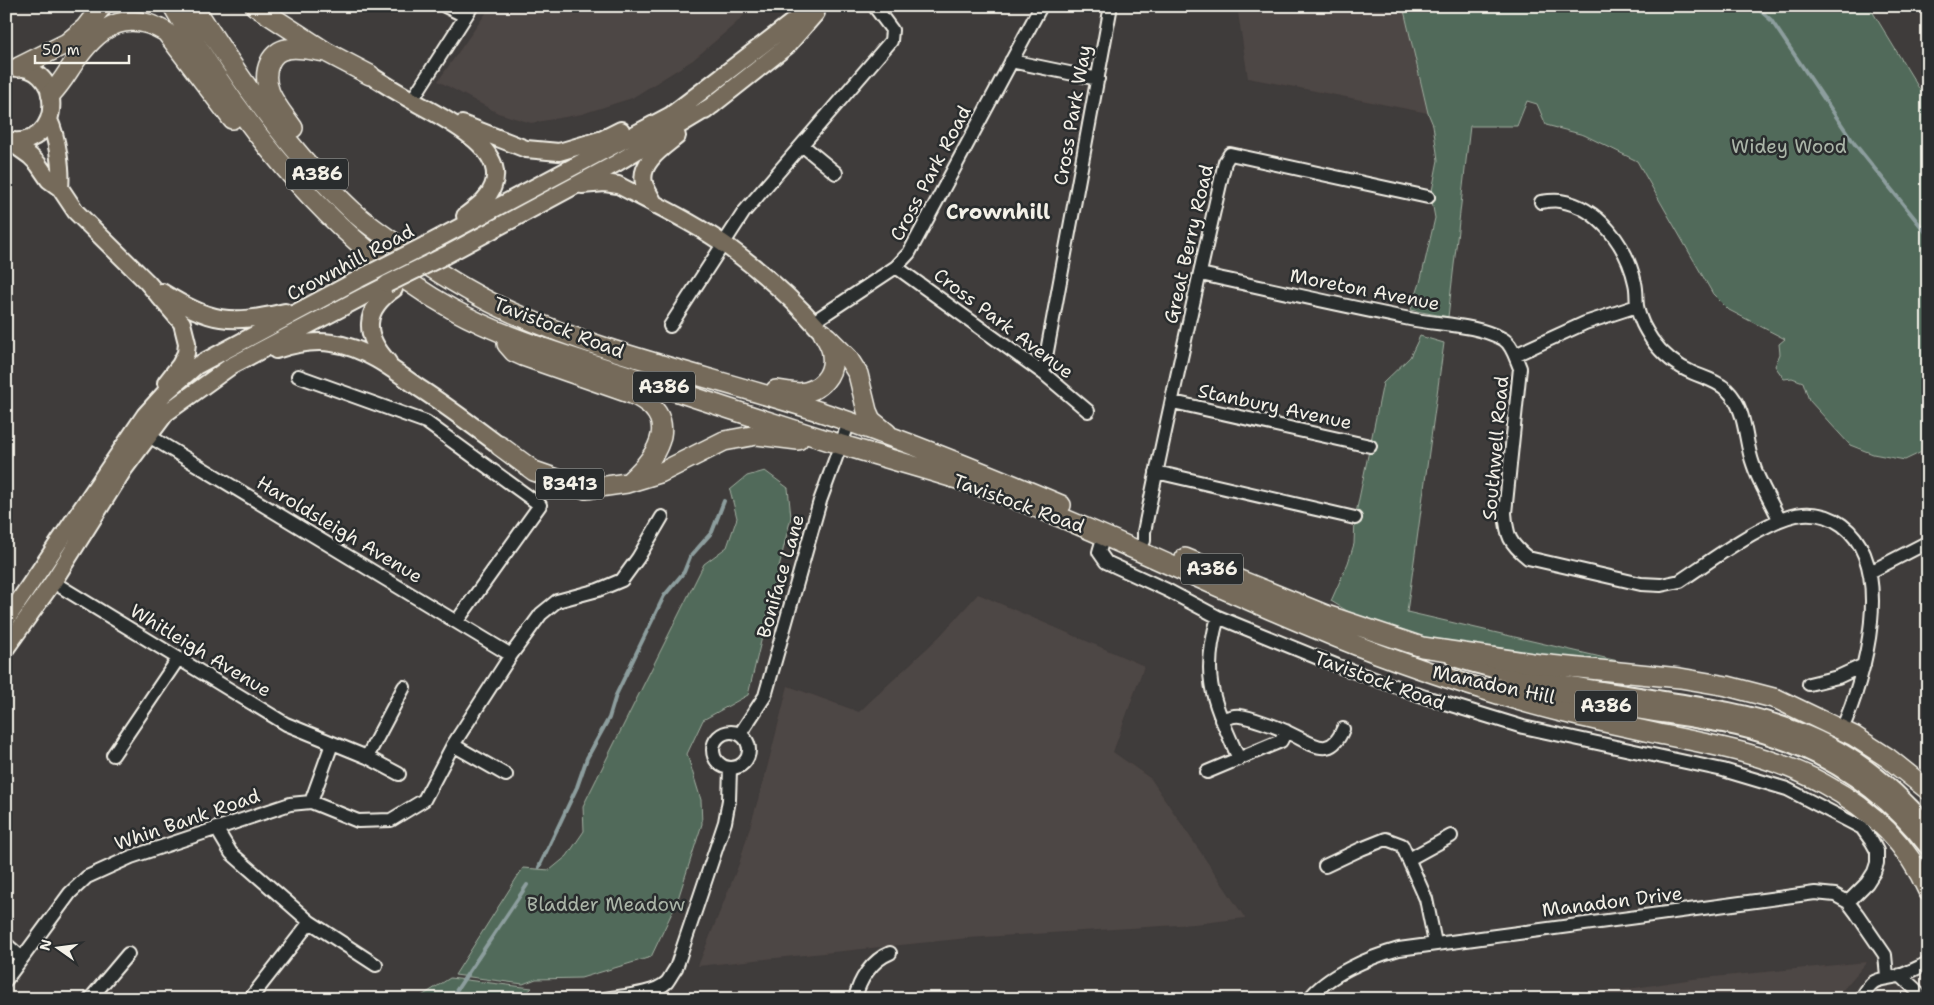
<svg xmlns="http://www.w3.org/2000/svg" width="1934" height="1005" font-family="'Shantell Sans',sans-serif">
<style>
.built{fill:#4e4644}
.green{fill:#516b5a;stroke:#a2aea1}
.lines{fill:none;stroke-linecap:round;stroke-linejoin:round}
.stream{stroke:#8d9e9e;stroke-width:4}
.minor-casing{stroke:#f4f1e8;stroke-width:16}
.major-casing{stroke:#f4f1e8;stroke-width:20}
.highway-casing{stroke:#f4f1e8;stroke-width:22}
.minor{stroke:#2a2d2e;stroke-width:12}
.major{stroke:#746a5a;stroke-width:16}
.highway{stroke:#746a5a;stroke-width:19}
.major-bridge-casing{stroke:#f4f1e8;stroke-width:20;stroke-linecap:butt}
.major-bridge{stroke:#746a5a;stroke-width:16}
.labels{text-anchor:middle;stroke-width:5;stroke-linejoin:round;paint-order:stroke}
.shield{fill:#2a2d2e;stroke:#b7b6b0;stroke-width:1}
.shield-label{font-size:18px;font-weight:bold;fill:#f4f1e8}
.street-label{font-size:19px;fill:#f4f1e8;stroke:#2a2d2e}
.park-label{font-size:19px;fill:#abb5a8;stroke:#2a2d2e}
.quarter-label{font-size:21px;font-weight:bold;fill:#f4f1e8;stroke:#2a2d2e}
</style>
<rect width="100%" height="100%" fill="#3f3c3b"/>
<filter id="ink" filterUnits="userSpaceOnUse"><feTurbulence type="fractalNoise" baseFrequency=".02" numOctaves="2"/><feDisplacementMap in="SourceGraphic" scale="10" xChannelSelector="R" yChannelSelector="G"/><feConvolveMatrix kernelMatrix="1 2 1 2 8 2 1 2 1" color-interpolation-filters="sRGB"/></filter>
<g filter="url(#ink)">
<path class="built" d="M 491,6 L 753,6 L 734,25 L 693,60 L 632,98 L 582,114 L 531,123 L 498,113 L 438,81 Z
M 1237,6 L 1403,6 L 1428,113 L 1248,78 Z
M 978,594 L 1144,666 L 1113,752 L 1151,779 L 1245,918 L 1194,924 L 968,938 L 698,966 L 739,864 L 765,776 L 788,686 L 859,712 L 939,637 Z
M 1867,962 L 1841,992 L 1841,999 L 1564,999 L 1693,979 Z"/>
<path class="green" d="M 1403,6 L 1869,6 L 1928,103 L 1928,449 L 1905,460 L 1873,454 L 1850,445 L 1809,400 L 1803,382 L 1792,378 L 1784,379 L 1775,366 L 1780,354 L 1779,344 L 1785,339 L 1729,310 L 1713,294 L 1637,161 L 1584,135 L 1546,125 L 1537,104 L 1527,101 L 1517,126 L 1470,126 L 1448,317 L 1411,310 L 1420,283 L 1435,218 L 1431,196 L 1438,160 L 1433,125 L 1428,113 Z
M 1420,336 L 1444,343 L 1407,612 L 1618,661 L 1615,667 L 1399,634 L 1352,614 L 1331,601 L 1348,563 L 1354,544 L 1355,518 L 1383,383 L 1410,357 Z
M 765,471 L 788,488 L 791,517 L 748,695 L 703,720 L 687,754 L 701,800 L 702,824 L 677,902 L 651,957 L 581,978 L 536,979 L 523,984 L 455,975 L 523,868 L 550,870 L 567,856 L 584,831 L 583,806 L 704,564 L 727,547 L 737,518 L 730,490 L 747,476 Z
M 450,978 L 532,988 L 520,999 L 417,999 Z"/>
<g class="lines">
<path class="stream" d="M 1755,6 L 1771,20 L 1854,143 L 1928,235
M 539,867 L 577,787 L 587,758 L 609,718 L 616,695 L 664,596 L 684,572 L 690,557 L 712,532 L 724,501
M 445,999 L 454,994 L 527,885"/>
<g class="minor-casing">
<path id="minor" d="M 445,6 L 465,16
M 1011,61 L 1098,79
M 412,100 L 472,6
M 802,145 L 836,173
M 1541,202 C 1547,201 1554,200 1560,201 C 1599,207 1627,246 1635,283 C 1637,290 1636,298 1637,306 C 1639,319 1645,329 1652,340 C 1662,354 1677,366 1693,373 C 1705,378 1717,381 1727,390 C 1747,409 1744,440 1753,464 C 1759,483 1771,501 1779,519
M 896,267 L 1043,373 L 1088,411
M 1200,274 C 1270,289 1339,305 1410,319 C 1440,325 1475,324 1503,339 C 1512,344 1516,359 1520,368 L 1505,513 C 1507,536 1509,543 1528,558 L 1641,584 L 1661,585 L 1680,581 C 1709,562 1770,516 1803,514 C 1817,513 1831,517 1842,525 C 1896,565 1865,678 1842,729
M 813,322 L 896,267 L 909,253 L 1041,6
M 670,326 L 744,212 L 891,41 L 892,30 L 874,6
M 1515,355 L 1585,323 L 1637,306
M 1043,373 L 1110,11
M 298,376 L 426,422 L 540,505 L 457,621
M 1173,402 L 1370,446
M 149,436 L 511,655
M 1156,472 L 1355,518
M 1104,535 L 1099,552 L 1106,562 L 1167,590 L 1218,617 L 1338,666 L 1425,697 L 1523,727 L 1723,770 L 1787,789 L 1862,828 L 1872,842 L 1877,851 L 1877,863 L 1874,872 L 1867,883 L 1848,902
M 1144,541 L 1144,532 C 1169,408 1197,285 1225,162 L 1230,154 L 1428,197
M 1870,572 L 1928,542
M 53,582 L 286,724 L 367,757 L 399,774
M 1218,617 C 1200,680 1214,702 1239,759
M 1809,684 L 1838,677 L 1864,665
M 1221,720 C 1226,718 1234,715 1240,716 C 1249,717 1278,727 1287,732 C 1310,742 1330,762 1343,729
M713 750a18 18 0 1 1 36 0a18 18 0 1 1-36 0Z
M 740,734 L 765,696 L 820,501 L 849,422
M 453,745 L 506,775
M 113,755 L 178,659
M 367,757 L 404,687
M 1207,772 L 1281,741 L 1286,731
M 311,802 L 332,744
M 216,828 L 231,853 L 310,922 L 376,965
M 1409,859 L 1451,836
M 1325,866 L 1361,849 L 1386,839 L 1402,845 L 1426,899 L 1435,943
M 6,944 L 22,958
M 1900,975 L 1915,989 L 1922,999
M 6,980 L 70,893 L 87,877 L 131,857 L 290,804 L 311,802 L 358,821 L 391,820 L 424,800 L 453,745 L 511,655 L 541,614 L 557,601 L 598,590 L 622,580 L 638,558 L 662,517
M 90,999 L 128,954
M 250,999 L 310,922
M 605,999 C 622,996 655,994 667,982 C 670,978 673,972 676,968 L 725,822 L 729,800 L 730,769
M 855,999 C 859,980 872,960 890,953
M 1309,999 C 1327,975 1370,957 1399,949 L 1815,893 L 1835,895 L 1848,902 L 1857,914 L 1885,955 L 1887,976
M 1861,999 C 1874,976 1876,981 1899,976 C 1908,973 1919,967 1928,963"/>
</g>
<g class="major-casing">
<path id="major" d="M 6,69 C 66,55 67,153 6,140
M 370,75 C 384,84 399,93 413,101 C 439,116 508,147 493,186 C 488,200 476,207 465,216
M 705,111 L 787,46 L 816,13
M 49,120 C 57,137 62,169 60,188
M 462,124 L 526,149 L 559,152 L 603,139 L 621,130
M 9,141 L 30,156 L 38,164 L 49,180 L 60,188 L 76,212 L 147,282 L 182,323 L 187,343 L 186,353 L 180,365 L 166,383
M 582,185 L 605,183 L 618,185 C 656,205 697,224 731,249 C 763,273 793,299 819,329
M 655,205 C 652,198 646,190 644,183 C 639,162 664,147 677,136
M 426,245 L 671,115 L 813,6
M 444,256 L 615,164 L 713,105
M 162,292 C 211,322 229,325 285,312
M 276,350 C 294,344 312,340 332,343 C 364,347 393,369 419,388 C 447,406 473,426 500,446
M 388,362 C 363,335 363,310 394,289
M 6,620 L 145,415 L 164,394 L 196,366 L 359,279
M 6,648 L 53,582 L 124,469 L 166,413 L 231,366 L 387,284
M 1454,658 C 1521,679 1590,688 1658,699 C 1704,706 1751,713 1795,730 C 1847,749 1892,784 1928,827
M 1494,686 C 1544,695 1593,704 1643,711 C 1674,716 1706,720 1737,727 C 1814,745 1879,784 1928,847"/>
</g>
<g class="highway-casing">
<path id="highway" d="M 173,6 C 241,125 331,242 452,309 C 506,339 565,355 623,374 C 694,397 765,421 836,443 C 884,458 934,471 982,487 C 1097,528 1206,584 1319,630 C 1375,654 1433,674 1491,692 C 1546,710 1603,722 1659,734 C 1715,745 1774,756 1824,784 C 1869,808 1907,843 1928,891
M 194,6 C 241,81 291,154 356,214 C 374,230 395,243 415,257 C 446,278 479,298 513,313 C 613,357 721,379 824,413 C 904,440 983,472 1061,505
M 255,6 L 326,52 L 370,75
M 19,67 L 67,43 L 85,28 L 102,6
M 51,94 C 62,83 69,69 78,57 C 103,23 129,10 166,32 L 232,119
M 293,128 C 280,109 258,87 270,62 C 273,55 280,50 287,49 C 299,46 314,51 326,52
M 827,337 L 848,358 L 858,374 L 867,411 L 871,420 L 887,433
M 507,344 L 514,352 L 523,356 L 632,394 C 682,416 660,454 630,481
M 776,390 C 784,391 793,393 800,393 C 820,391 835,375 832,355 C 832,347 827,340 823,333
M 500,446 L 534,471 L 586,489 L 627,483 L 660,473 L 724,441 L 757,435 L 798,440
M 1185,558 L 1326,615 L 1422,647 L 1539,664 L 1680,678 L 1727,686 L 1777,699 L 1854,736 L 1888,758 L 1928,790"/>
</g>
<use href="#minor" class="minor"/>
<use href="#major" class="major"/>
<use href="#highway" class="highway"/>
<g class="major-bridge-casing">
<path id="major-bridge" d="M 359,279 L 426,245
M 387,284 L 444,256"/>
</g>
<use href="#major-bridge" class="major-bridge"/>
</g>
</g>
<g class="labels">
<g class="shield">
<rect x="286" y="158.5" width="62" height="31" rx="4"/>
<rect x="633" y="371.5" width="62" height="31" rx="4"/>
<rect x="536" y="468.5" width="68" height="31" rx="4"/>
<rect x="1181" y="553.5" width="62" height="31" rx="4"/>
<rect x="1575" y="690.5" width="62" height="31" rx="4"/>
</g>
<g class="shield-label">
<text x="317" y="180">A386</text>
<text x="664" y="393">A386</text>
<text x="570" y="490">B3413</text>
<text x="1212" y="575">A386</text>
<text x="1606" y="712">A386</text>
</g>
<g class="street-label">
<text transform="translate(1072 115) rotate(-80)" y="7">Cross Park Way</text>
<text transform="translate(930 173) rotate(-62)" y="7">Cross Park Road</text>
<text transform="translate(1188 244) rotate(-77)" y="7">Great Berry Road</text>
<text transform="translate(350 262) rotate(-28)" y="7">Crownhill Road</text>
<text transform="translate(1365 289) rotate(11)" y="7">Moreton Avenue</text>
<text transform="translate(1004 323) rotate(37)" y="7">Cross Park Avenue</text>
<text transform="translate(559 327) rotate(21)" y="7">Tavistock Road</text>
<text transform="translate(1275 406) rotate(12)" y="7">Stanbury Avenue</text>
<text transform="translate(1495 448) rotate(-85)" y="7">Southwell Road</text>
<text transform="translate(1019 503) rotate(20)" y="7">Tavistock Road</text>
<text transform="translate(340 529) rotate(31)" y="7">Haroldsleigh Avenue</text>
<text transform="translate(780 576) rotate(-74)" y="7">Boniface Lane</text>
<text transform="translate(201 650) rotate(31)" y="7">Whitleigh Avenue</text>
<text transform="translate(1380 680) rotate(20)" y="7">Tavistock Road</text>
<text transform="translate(1494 684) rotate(12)" y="7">Manadon Hill</text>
<text transform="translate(187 819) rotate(-19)" y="7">Whin Bank Road</text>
<text transform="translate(1612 901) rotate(-7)" y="7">Manadon Drive</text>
</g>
<g class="park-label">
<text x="1789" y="153">Widey Wood</text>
<text x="606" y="911">Bladder Meadow</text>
</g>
<g class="quarter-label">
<text x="998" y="219">Crownhill</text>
</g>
</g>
<rect width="1934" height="1005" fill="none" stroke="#2a2d2e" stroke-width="25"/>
<rect x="12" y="12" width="1909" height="980" fill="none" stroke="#f4f1e8" stroke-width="2" filter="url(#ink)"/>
<g transform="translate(58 948) rotate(284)" stroke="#2a2d2e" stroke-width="4" paint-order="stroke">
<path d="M0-4L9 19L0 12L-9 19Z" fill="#f4f1e8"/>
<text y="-8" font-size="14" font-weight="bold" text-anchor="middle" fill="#f4f1e8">N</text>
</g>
<path d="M35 55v8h94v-8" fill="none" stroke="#f4f1e8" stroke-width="2.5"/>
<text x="42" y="55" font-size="15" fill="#f4f1e8" stroke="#2a2d2e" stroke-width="4" paint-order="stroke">50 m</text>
</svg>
